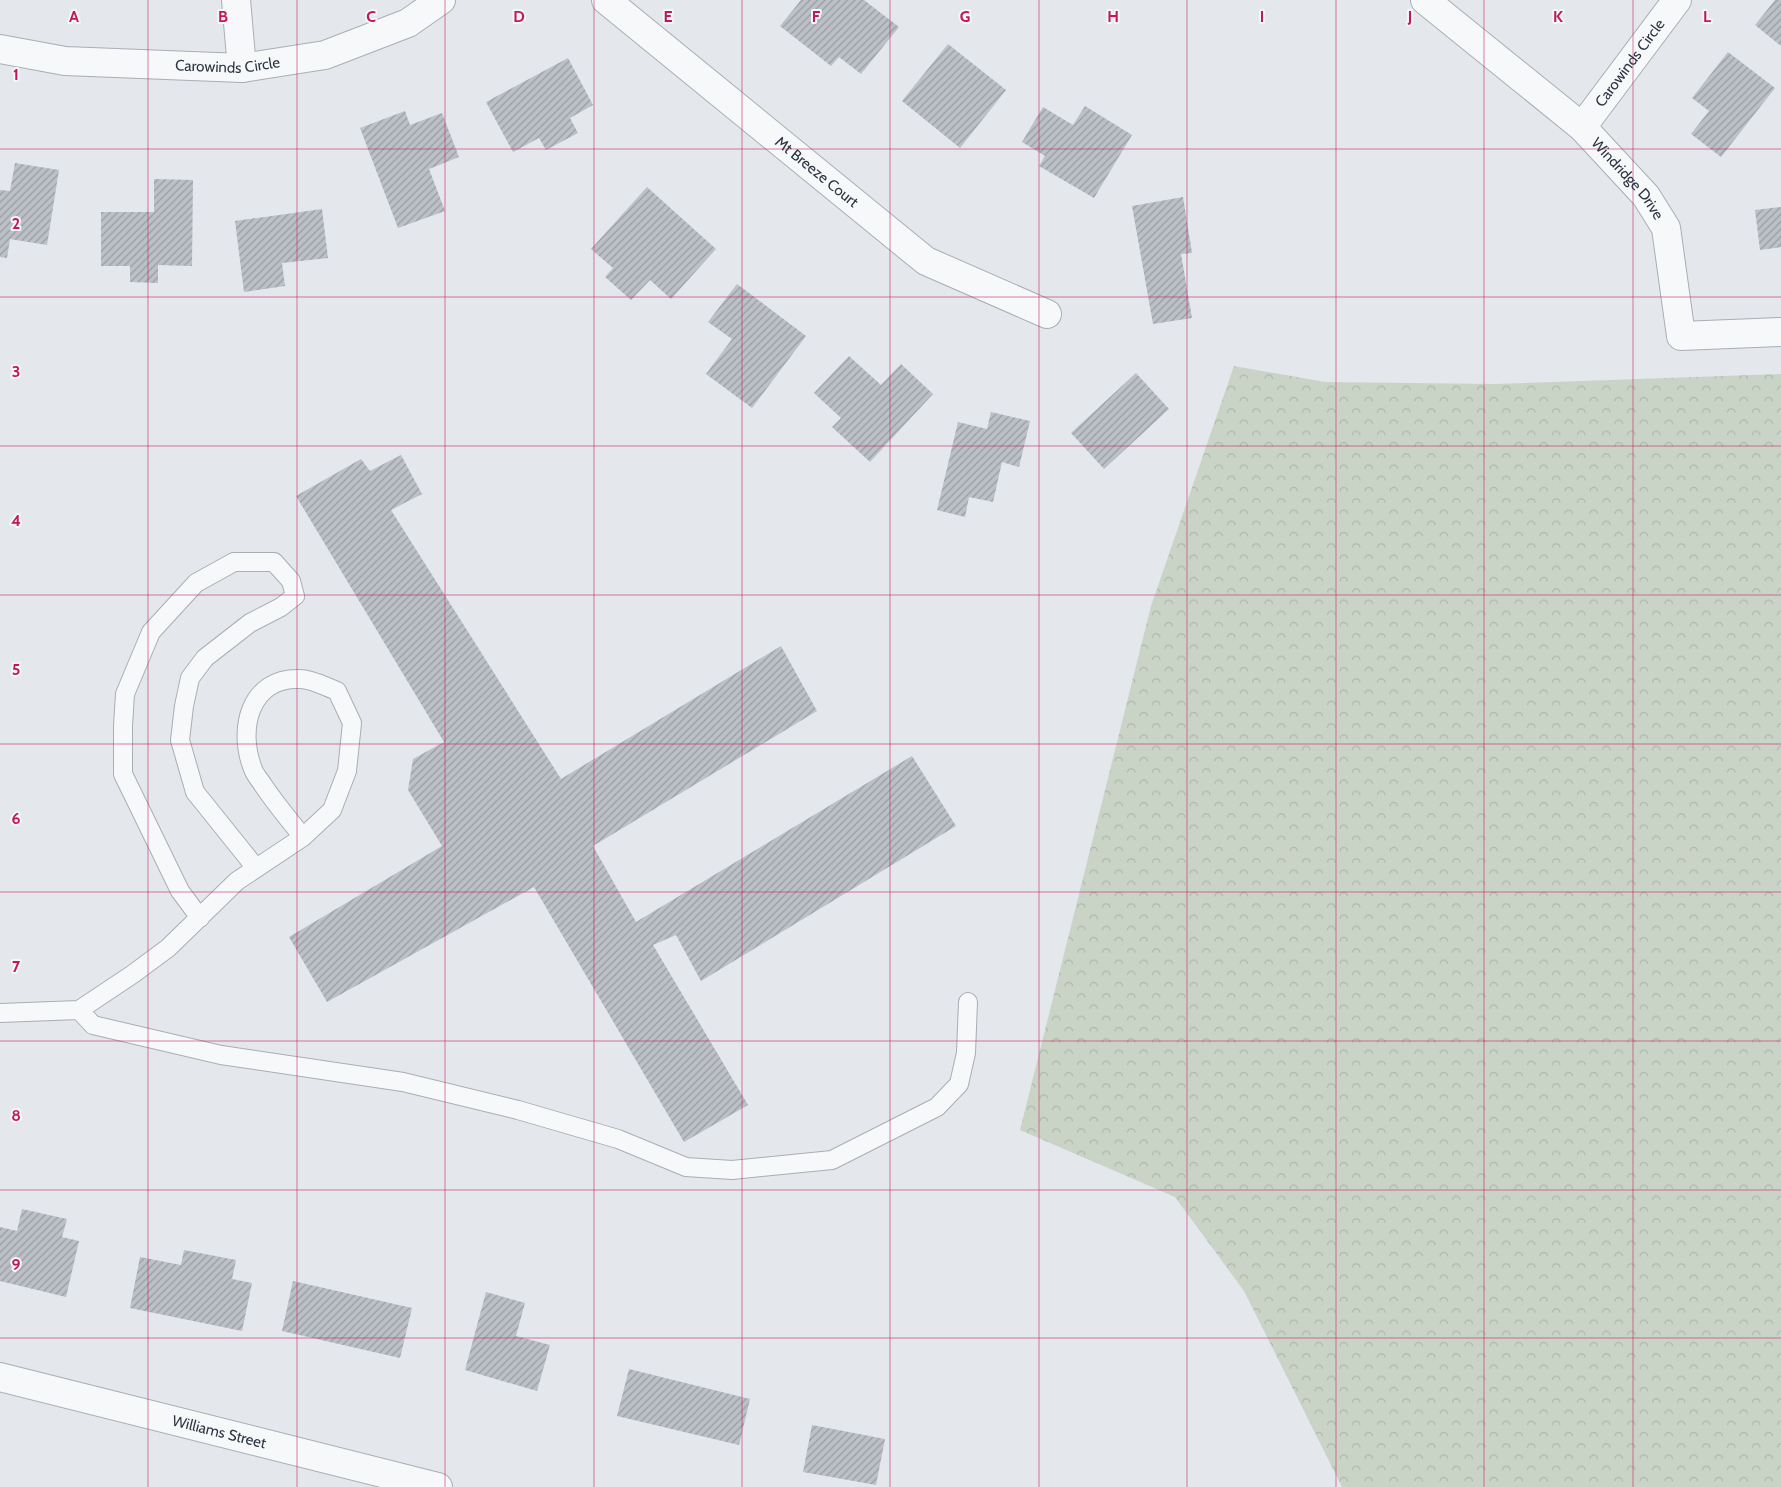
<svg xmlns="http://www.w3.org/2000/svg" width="1781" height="1487" font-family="Cabin,sans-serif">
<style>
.forest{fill:url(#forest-crowns)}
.building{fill:url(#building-hatch)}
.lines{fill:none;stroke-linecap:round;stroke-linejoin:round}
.service-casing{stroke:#a9aeb5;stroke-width:20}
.minor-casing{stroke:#a9aeb5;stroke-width:30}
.service{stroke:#f7f8f9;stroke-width:18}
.minor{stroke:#f7f8f9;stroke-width:28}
.grid{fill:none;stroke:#c2185b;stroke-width:1;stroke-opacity:0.55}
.labels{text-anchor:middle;stroke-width:4;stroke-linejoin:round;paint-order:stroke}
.street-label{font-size:15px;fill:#2d3542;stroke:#f4f6f8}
.grid-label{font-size:16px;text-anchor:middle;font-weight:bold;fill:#c2185b;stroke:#f4f6f8;stroke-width:4;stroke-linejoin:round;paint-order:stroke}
</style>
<defs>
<pattern id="forest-crowns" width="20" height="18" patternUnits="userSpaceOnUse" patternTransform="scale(1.25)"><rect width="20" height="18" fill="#cad4c6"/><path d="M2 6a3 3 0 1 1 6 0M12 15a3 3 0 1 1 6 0" fill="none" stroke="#aeb7ab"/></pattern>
<pattern id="building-hatch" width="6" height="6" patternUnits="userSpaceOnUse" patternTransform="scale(1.25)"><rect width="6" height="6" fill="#bcc0c7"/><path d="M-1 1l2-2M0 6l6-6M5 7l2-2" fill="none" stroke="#999da3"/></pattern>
</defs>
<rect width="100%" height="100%" fill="#e4e7eb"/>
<path class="forest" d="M 1234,366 L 1325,382 L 1494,384 L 1781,374 L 1781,1487 L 1342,1487 L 1244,1291 L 1175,1197 L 1020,1130 L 1151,606 Z"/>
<path class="building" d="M 801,0 L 864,0 L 899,27 L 861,74 L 839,57 L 831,66 L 780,26 Z
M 1775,0 L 1781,0 L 1781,46 L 1755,25 Z
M 948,44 L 1006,90 L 960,148 L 902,101 Z
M 1728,52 L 1775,88 L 1721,157 L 1691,134 L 1709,111 L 1692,98 Z
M 568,58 L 593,105 L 570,118 L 578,133 L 546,150 L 539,138 L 513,152 L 486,102 Z
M 1085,106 L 1132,135 L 1094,198 L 1039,166 L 1045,156 L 1022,142 L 1043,107 L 1073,125 Z
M 405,111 L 410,125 L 442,113 L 459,157 L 429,169 L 445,211 L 398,228 L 360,128 Z
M 15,163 L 59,170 L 47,245 L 10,239 L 7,258 L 0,257 L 0,190 L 10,191 Z
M 154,179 L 193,180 L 192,266 L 158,265 L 158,283 L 130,282 L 130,266 L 101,266 L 101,212 L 154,212 Z
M 647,187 L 716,249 L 671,299 L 650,280 L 631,300 L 605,277 L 613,268 L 591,249 Z
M 1183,197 L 1192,253 L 1181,254 L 1192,318 L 1153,324 L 1132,206 Z
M 1781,207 L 1781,247 L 1760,250 L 1755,210 Z
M 322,209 L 328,258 L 282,263 L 285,286 L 244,292 L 235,221 Z
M 737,284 L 806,336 L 752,408 L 706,374 L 732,339 L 708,322 Z
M 849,356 L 881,385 L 901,364 L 933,394 L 870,462 L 832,427 L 841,418 L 814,393 Z
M 1136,373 L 1169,409 L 1104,469 L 1071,433 Z
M 991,412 L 1030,421 L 1019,467 L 1002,462 L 993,502 L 969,497 L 965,517 L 937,510 L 958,422 L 987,429 Z
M 401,455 L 422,494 L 391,510 L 561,779 L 781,646 L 817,711 L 593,846 L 636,922 L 912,756 L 956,826 L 701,981 L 676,935 L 653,945 L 748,1105 L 684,1142 L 534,887 L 327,1002 L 289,937 L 442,846 L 408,790 L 413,759 L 444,742 L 296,496 L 361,459 L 370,471 Z
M 22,1209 L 67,1219 L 62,1237 L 79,1241 L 66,1297 L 0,1281 L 0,1227 L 17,1231 Z
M 184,1250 L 236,1260 L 232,1279 L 252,1283 L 242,1331 L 130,1308 L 140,1257 L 181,1265 Z
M 293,1281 L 412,1308 L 400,1358 L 282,1331 Z
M 486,1292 L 525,1303 L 516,1336 L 550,1345 L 537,1391 L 465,1370 Z
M 629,1369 L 750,1399 L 739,1445 L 617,1416 Z
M 812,1425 L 885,1439 L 876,1485 L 803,1472 Z"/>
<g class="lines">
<g class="service-casing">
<path id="service" d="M 200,918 L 180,891 L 123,774 L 123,726 L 125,694 L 151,632 L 196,583 L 234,562 L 274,562 L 291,581 L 295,596 L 281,607 L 250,623 L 205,658 L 190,678 L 184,706 L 180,740 L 195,792 L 256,868
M 79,1010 L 93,1025 L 221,1055 L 403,1082 L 518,1110 L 618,1139 L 686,1167 L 732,1170 L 832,1160 L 937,1107 L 959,1084 L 966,1053 L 968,1002
M 0,1013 L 79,1010 L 133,974 L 168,948 L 237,881 L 303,837 L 332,810 L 347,771 L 352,723 L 337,691 C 326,687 312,679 300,679 C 250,677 237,729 253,769 C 255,775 260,780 263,785 C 275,803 289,820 303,837"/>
</g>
<g class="minor-casing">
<g id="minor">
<path d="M 236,0 L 242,68"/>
<path id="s1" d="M 606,0 L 926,261 L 1047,314"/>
<path id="s2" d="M 1425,0 L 1582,127 L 1646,196 L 1666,228 L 1681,336 L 1781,332"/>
<path id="s3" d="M 0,49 L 65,61 L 242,68 L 325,55 L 408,23 L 441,0"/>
<path id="s4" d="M 1582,127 L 1677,0"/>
<path id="s5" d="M 0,1377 L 438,1487"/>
</g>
</g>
<use href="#service" class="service"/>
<use href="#minor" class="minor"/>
</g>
<path class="grid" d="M 148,0 L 148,1487M 297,0 L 297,1487M 445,0 L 445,1487M 594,0 L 594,1487M 742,0 L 742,1487M 890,0 L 890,1487M 1039,0 L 1039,1487M 1187,0 L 1187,1487M 1336,0 L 1336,1487M 1484,0 L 1484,1487M 1633,0 L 1633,1487M 0,149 L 1781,149M 0,297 L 1781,297M 0,446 L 1781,446M 0,595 L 1781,595M 0,744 L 1781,744M 0,892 L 1781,892M 0,1041 L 1781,1041M 0,1190 L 1781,1190M 0,1338 L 1781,1338"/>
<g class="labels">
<g class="street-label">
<text dy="5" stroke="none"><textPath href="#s3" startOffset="229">Carowinds Circle</textPath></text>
<text dy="5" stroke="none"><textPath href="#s4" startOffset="80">Carowinds Circle</textPath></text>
<text dy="5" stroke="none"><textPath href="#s1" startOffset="272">Mt Breeze Court</textPath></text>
<text dy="5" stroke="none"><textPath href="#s2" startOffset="271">Windridge Drive</textPath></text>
<text dy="5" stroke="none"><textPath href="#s5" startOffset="226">Williams Street</textPath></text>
</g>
</g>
<g class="grid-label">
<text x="74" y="22">A</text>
<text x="223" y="22">B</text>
<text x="371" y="22">C</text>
<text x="519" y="22">D</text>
<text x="668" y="22">E</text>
<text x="816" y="22">F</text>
<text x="965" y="22">G</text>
<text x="1113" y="22">H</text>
<text x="1262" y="22">I</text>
<text x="1410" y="22">J</text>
<text x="1558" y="22">K</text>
<text x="1707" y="22">L</text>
<text x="16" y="80">1</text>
<text x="16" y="229">2</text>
<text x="16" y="377">3</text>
<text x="16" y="526">4</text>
<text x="16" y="675">5</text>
<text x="16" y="824">6</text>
<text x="16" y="972">7</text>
<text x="16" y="1121">8</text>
<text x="16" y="1270">9</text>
</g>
</svg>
